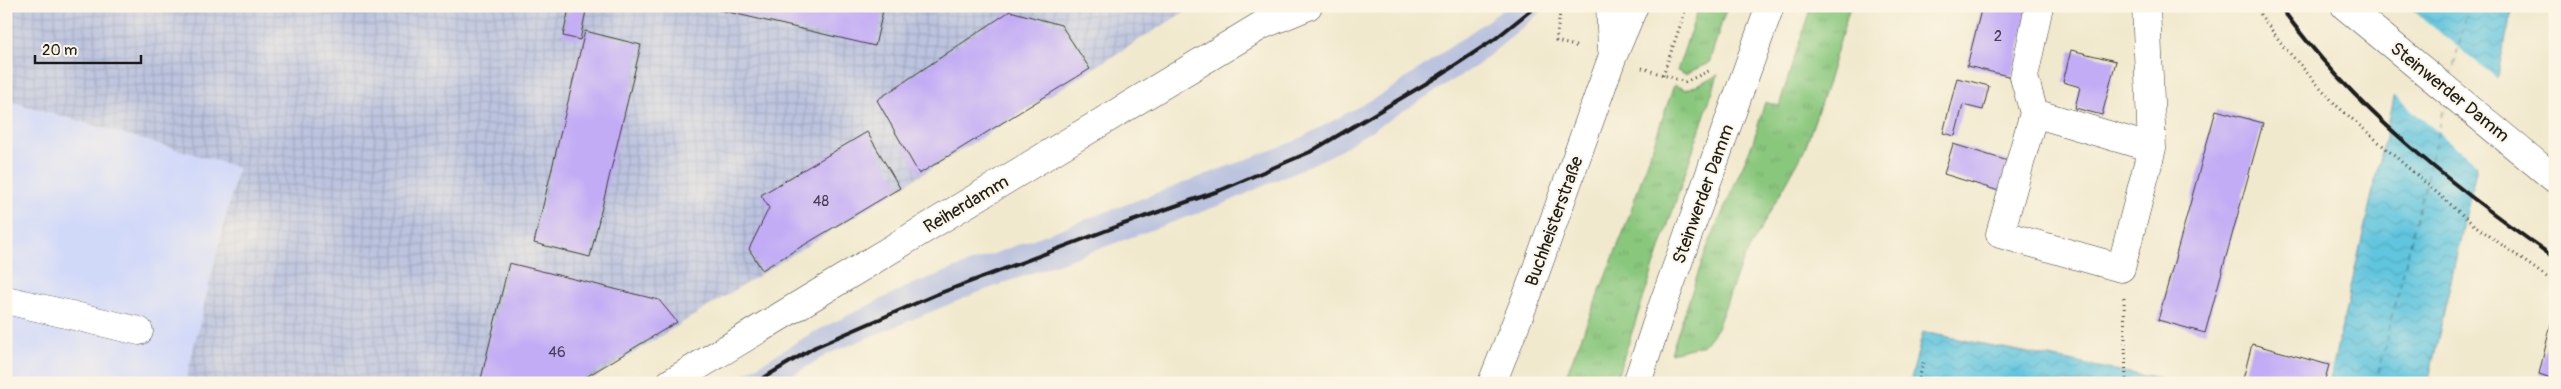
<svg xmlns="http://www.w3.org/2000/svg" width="2561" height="389" font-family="Pangolin,sans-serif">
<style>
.built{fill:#d1d9f9}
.industrial{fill:url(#industrial-grid)}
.railway{fill:#bbc3de}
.grass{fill:url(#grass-tufts);stroke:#52724c}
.water{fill:url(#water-waves);stroke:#3e707d}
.pier{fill:#f1e9cd}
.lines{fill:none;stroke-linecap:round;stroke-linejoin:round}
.ferry{stroke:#345760;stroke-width:1;stroke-dasharray:6 5;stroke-linecap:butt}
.building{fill:#c2acf5}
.minor-casing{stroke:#3c3b37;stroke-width:29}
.path{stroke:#3c3b37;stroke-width:3;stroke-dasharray:1 4;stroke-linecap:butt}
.minor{stroke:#fff;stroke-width:28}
.rail{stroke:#1c1c1c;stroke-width:4}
.labels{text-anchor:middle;stroke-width:4;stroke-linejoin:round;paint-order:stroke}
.number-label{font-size:15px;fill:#464052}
.street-label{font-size:18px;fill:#1c1c1c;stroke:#fcf5e5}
</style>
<defs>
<pattern id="industrial-grid" width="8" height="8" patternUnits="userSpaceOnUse" patternTransform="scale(1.25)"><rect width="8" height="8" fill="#bbc3de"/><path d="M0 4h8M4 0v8" fill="none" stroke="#a0a7be"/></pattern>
<pattern id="grass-tufts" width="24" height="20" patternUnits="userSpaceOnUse" patternTransform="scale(1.25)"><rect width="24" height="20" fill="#89c77d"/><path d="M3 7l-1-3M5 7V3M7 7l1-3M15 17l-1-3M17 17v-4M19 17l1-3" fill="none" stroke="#76aa6b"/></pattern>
<pattern id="water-waves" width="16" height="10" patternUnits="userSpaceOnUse" patternTransform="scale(1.25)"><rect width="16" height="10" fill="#60c5de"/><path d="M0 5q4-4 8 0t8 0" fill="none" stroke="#53a9be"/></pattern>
</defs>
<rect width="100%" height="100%" fill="#fcf5e5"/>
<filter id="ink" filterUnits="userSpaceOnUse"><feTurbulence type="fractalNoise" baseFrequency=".02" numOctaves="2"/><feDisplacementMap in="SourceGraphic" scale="10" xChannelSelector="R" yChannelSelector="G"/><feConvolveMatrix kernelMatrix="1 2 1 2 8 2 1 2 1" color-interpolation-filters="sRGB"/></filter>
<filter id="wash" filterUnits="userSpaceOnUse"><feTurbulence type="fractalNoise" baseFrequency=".0096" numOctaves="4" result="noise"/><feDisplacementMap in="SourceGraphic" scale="20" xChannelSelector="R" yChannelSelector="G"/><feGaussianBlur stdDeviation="1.12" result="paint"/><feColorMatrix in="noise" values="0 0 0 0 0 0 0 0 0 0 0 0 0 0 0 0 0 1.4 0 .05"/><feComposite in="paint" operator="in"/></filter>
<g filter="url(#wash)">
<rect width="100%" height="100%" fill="#f1e9cd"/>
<path class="built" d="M 6,100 L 238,167 L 185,383 L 6,383 Z"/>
<path class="industrial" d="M 6,6 L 1194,6 L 585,383 L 185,383 L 238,167 L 6,100 Z"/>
<path class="railway" d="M 1508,6 L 1548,6 L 1478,65 L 1332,155 L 1226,203 L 977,293 L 828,354 L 780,383 L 730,383 L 810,334 L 910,285 L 1293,142 L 1388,91 Z"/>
<path class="grass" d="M 1699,6 L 1727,6 L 1709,63 L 1685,74 L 1677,71 Z
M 1811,6 L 1850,6 L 1828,82 L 1804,151 L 1741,264 L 1717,328 L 1704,345 L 1671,353 L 1705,253 L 1753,142 L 1765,102 L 1779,106 Z
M 1718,75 L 1615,383 L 1563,383 L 1623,233 L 1674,85 L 1686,90 Z"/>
<path class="water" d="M 2415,6 L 2513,6 L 2428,383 L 2329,383 Z
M 1923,332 L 2159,379 L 2181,383 L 1910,383 Z"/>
<path class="pier" d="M 2412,10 L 2499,80 L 2479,166 L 2392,94 Z"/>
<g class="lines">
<path class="ferry" d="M 2451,76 L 2469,6
M 2376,383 L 2445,104"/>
</g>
<g id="blocks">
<path class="building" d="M 563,6 L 587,6 L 580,40 L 563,36 L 569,8 Z
M 702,6 L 884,6 L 875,46 Z
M 1982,6 L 2030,6 L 2012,77 L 1967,66 Z
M 1010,11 L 1061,25 L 1090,69 L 919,174 L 877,100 Z
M 585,31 L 641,45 L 590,257 L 534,243 Z
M 2071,50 L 2116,61 L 2102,115 L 2075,108 L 2080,87 L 2063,82 Z
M 1957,78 L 1989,86 L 1983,110 L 1963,105 L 1955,136 L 1943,133 Z
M 2216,110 L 2263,123 L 2205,333 L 2158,320 Z
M 867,132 L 900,188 L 762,270 L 749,249 L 769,208 L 761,195 Z
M 1953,144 L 2008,161 L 1999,191 L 1944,174 Z
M 509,263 L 659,300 L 677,322 L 576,383 L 480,383 Z
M 2552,319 L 2555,320 L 2555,383 L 2547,383 L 2548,377 L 2539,374 Z
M 2252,344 L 2329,365 L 2324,383 L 2285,383 L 2272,379 L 2271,383 L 2242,383 Z"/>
</g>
</g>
<g filter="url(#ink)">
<use href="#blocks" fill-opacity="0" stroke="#3c3b37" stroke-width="1"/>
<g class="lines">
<g class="minor-casing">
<path id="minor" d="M 1610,6 L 1612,49
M 2039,6 L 2024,77 L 2034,113 L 2000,234 L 2121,268 L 2152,148 L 2146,6
M 2345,6 L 2555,179
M 2034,113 L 2152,148
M 6,300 L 139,331
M 670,383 L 1262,25 L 1308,6
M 1492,383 L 1528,293 L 1612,58 L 1634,6
M 1637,383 L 1660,313 L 1770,6"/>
</g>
<path class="path" d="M 1561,6 L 1556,41 L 1579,47
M 2254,6 L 2284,47 L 2336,105 L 2473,224 L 2555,283
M 1642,68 L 1685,82 L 1711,70
M 1663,75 L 1687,6
M 2124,298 L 2126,383
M 1918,383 L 1924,360"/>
<use href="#minor" class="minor"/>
<path class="rail" d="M 2280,6 C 2353,108 2453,187 2555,258
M 755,383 L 815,347 L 935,295 L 1121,225 L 1221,190 L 1310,152 L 1437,77 L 1495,39 L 1536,6"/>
</g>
</g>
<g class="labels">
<g class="number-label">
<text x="1998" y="41">2</text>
<text x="821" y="206">48</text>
<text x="557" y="357">46</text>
</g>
<g class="street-label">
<text transform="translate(2450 92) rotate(39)" y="6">Steinwerder Damm</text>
<text transform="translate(1703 194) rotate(-70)" y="6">Steinwerder Damm</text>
<text transform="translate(966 204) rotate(-31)" y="6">Reiherdamm</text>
<text transform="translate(1554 221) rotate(-70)" y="6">Buchheisterstraße</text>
</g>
</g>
<rect width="2561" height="389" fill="none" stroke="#fcf5e5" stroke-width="25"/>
<path d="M35 55v8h106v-8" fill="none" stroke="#1c1c1c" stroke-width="2.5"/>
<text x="42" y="55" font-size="15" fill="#1c1c1c" stroke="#fcf5e5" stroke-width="4" paint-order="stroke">20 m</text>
</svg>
